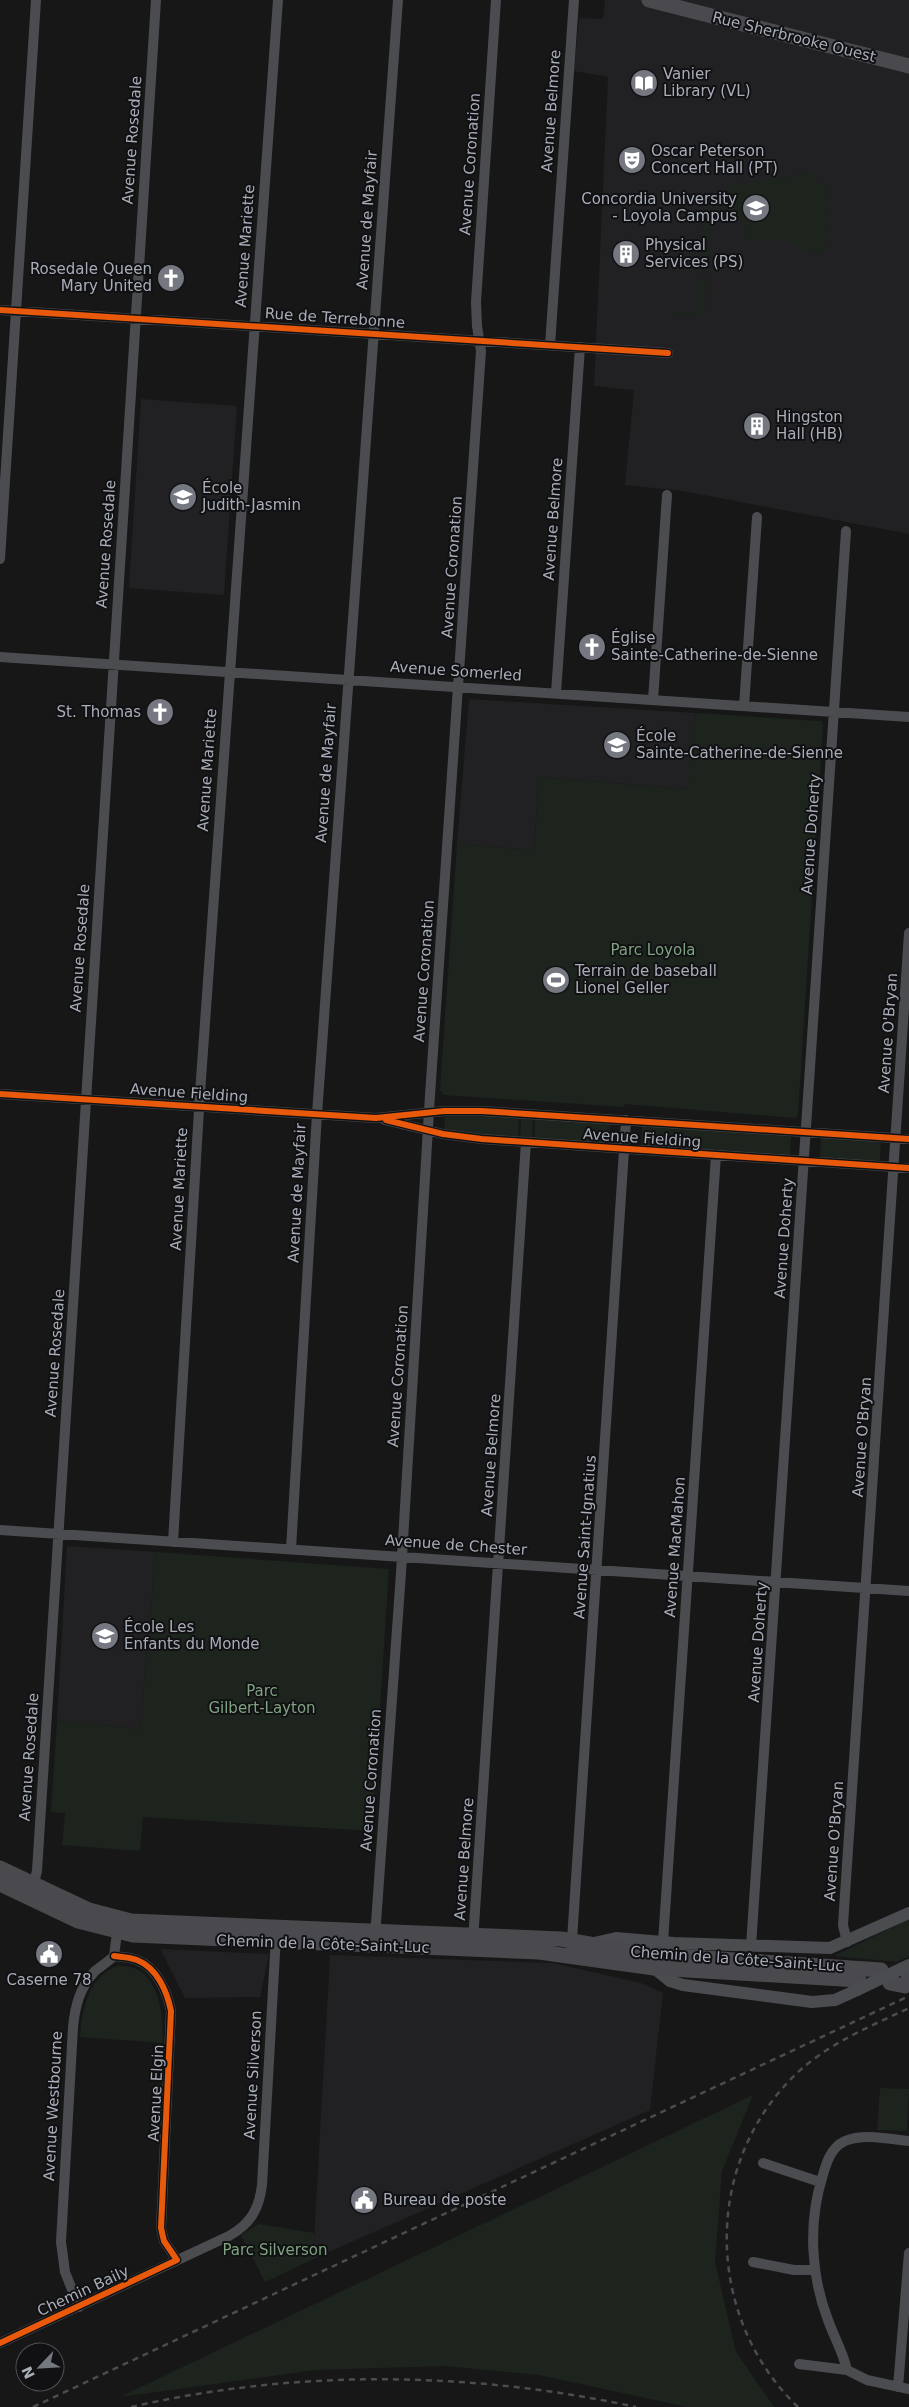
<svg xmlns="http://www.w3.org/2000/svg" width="909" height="2407" font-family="'DejaVu Sans',sans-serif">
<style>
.built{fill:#212123}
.green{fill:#1d241e}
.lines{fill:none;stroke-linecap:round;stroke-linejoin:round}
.minor{stroke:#4b4c50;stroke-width:10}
.tertiary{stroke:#4b4c50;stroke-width:12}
.secondary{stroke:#4a4a4e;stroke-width:15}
.rail{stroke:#4b4c4f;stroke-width:2.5;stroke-dasharray:6 5;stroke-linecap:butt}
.tertiary-bridge{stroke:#4b4c50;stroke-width:12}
.cycleway-casing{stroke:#111113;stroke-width:9}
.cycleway{stroke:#e8590c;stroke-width:6}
.labels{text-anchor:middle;stroke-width:4;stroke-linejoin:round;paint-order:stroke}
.street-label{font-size:15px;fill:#a8adb8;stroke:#111113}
.poi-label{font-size:15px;fill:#a8adb8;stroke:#111113;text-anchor:start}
.park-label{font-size:15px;fill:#7fa381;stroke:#111113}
</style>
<rect width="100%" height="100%" fill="#171717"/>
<path class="built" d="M 605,0 L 909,0 L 909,534 L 683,491 L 625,485 L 634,390 L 594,386 L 608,77 L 574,71 L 579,18 L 603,19 Z
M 141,399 L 237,406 L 224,595 L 129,588 Z
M 469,699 L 696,713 L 688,789 L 539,777 L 534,850 L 457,844 Z
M 67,1546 L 156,1552 L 140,1729 L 57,1720 Z
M 160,1949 L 269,1954 L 260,1997 L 185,1998 Z
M 330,1955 L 553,1963 L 641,1983 L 663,1993 L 650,2110 L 313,2259 Z"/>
<path class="green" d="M 814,173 L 817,176 L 818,184 L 829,185 L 824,253 L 810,252 L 786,240 L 747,240 L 745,239 L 746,222 L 720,220 L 722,193 L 730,185 Z
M 706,195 L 713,197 L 710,240 L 701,239 L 704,200 Z
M 701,245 L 710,246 L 707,276 L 699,275 Z
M 698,280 L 707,281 L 704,314 L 698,317 L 676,315 L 677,312 L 696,313 Z
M 696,713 L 821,721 L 823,725 L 798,1114 L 796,1118 L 624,1104 L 624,1107 L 443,1095 L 440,1090 L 457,844 L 534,850 L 539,777 L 687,789 Z
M 447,1116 L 519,1116 L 518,1139 L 445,1129 L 444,1117 Z
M 521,1116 L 533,1117 L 532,1140 L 520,1139 Z
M 535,1117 L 610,1124 L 609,1144 L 534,1140 Z
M 642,1126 L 791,1136 L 790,1156 L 641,1145 Z
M 821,1137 L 881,1142 L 880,1161 L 820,1158 Z
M 156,1552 L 389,1569 L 372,1831 L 143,1817 L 140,1851 L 62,1845 L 65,1813 L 51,1812 L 57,1720 L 140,1729 Z
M 909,1919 L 909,1956 L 897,1962 L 834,1956 Z
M 117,1966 C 159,1963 163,2012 163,2043 L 80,2037 C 82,2010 88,1977 117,1966 Z
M 880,2088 L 909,2089 L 907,2131 L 877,2130 Z
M 753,2095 L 722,2171 L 715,2262 L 736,2352 L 774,2407 L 687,2407 L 539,2375 L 445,2366 L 315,2370 L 120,2397 Z
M 259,2224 L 314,2233 L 313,2259 L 265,2282 L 241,2235 Z"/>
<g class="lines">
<path class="minor" d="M 0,310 L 668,353
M 550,345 L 574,0
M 0,559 L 36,0
M 0,657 L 909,717
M 556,693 L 580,347
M 653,700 L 667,495
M 744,706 L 757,517
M 0,1094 L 376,1118 L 444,1111 L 482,1111 L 909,1139
M 385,1120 L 443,1134 L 482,1139 L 909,1168
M 0,1530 L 909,1591
M 173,1542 L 200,1093 L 278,0
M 291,1549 L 317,1114 L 398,0
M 32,1890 L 37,1871 L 156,0
M 375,1937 L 401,1573 L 430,1095 L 481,351 L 477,326 L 476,302 L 496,0
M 473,1941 L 526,1142
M 663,1942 L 716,1155
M 847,1942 L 843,1925 L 909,933
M 751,1946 L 846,531
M 571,1955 L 626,1120
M 114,1956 C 121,1957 130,1957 137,1960 C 157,1968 167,1991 171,2011 L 161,2228 L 164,2241 L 177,2260
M 763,2163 L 820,2182
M 753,2262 L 794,2270 L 815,2270
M 79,2307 L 65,2272 L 61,2242 L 73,2027 C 75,2006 80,1987 95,1971 C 101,1966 108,1962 114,1956 L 118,1925
M 0,2343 L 229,2236 C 250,2224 259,2210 262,2185 L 276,1936
M 799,2364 L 847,2370 L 867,2380 L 909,2389
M 847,2370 C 843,2352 834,2337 828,2320 C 811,2276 808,2224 822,2178 C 826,2164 830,2148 845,2141 C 864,2133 889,2139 909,2141
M 898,2387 L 909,2253"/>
<path class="tertiary" d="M 594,1943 L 616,1938 L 674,1943 L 830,1948 L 909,1913
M 654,1968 L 670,1981 L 683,1985 L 812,2002 L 835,2000 L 857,1990"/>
<path class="secondary" d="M 649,0 L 909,66
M 0,1868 L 89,1910 L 131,1921 L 561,1939 L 646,1954 L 881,1970
M 0,1884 L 78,1921 L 133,1935 L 539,1952 L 654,1968 L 859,1980
M 908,1975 L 909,1975
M 890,1983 L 905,1986"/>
<path class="rail" d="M 33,2407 L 909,1996
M 131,2407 C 297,2369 470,2371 636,2407
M 798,2407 C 705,2318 702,2165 795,2075 C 827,2044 869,2027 909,2008"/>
<path class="tertiary-bridge" d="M 857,1990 L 909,1965"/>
<g class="cycleway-casing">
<path id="cycleway" d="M 0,310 L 668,353
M 0,1094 L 376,1118 L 444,1111 L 482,1111 L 909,1139
M 386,1120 L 443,1134 L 482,1139 L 909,1168
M 0,2343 L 177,2260 L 164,2241 L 161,2228 L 171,2011 C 167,1991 157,1968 137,1960 C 130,1957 121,1957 114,1956"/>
</g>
<use href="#cycleway" class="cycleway"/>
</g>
<defs>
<g id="library-disc" transform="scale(1.4375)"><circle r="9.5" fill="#757880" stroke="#111113"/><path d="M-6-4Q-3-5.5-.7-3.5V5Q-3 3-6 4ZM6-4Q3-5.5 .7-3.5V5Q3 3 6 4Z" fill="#fff"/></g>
<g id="theatre-disc" transform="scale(1.4375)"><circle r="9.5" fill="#757880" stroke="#111113"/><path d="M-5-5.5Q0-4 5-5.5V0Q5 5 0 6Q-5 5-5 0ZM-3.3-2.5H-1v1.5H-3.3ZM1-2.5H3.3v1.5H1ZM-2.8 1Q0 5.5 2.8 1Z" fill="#fff"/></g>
<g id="university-disc" transform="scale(1.4375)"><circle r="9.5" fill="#757880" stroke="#111113"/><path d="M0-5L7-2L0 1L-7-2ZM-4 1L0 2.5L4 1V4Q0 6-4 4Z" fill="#fff"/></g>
<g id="building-disc" transform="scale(1.4375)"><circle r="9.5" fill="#757880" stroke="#111113"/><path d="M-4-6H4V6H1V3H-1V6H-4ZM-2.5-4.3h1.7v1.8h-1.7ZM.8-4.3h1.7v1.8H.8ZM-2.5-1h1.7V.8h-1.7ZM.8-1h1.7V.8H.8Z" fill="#fff"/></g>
<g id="church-disc" transform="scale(1.4375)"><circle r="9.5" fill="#757880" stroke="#111113"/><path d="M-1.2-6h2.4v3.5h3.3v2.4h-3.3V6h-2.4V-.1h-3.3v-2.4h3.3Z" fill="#fff"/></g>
<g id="school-disc" transform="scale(1.4375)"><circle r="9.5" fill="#757880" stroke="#111113"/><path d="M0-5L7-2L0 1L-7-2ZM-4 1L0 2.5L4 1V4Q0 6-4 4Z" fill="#fff"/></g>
<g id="stadium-disc" transform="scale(1.4375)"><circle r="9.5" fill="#757880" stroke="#111113"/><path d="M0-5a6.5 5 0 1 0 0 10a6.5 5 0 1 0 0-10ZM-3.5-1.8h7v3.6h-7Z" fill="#fff"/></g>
<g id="civic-disc" transform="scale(1.4375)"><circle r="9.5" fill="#757880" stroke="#111113"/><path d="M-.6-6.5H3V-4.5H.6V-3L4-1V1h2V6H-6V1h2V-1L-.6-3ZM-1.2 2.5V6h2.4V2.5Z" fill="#fff"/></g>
</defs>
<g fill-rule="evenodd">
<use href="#library-disc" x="644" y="83"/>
<use href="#theatre-disc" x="632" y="160"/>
<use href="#university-disc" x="756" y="208"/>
<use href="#building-disc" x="626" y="254"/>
<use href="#church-disc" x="171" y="278"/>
<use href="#building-disc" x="757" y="426"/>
<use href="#school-disc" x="183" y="497"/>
<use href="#church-disc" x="592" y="647"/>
<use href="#church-disc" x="160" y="712"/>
<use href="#school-disc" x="617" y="745"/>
<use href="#stadium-disc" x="556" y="980"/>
<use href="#school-disc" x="105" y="1636"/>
<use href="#civic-disc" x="49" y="1954"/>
<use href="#civic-disc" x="364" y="2200"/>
</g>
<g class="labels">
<g class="street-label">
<text transform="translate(794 37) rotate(14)" y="5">Rue Sherbrooke Ouest</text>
<text transform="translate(551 111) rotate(-86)" y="5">Avenue Belmore</text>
<text transform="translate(132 140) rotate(-86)" y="5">Avenue Rosedale</text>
<text transform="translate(470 164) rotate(-86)" y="5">Avenue Coronation</text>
<text transform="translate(367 220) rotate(-86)" y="5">Avenue de Mayfair</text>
<text transform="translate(245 246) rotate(-86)" y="5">Avenue Mariette</text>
<text transform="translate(335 318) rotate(4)" y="5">Rue de Terrebonne</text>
<text transform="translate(553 519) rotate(-86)" y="5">Avenue Belmore</text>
<text transform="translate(106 544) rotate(-86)" y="5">Avenue Rosedale</text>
<text transform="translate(452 567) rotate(-86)" y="5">Avenue Coronation</text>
<text transform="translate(456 671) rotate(4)" y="5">Avenue Somerled</text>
<text transform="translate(207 770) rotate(-86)" y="5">Avenue Mariette</text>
<text transform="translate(326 773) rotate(-86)" y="5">Avenue de Mayfair</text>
<text transform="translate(811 834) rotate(-86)" y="5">Avenue Doherty</text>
<text transform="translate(80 948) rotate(-86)" y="5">Avenue Rosedale</text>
<text transform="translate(424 971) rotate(-86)" y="5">Avenue Coronation</text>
<text transform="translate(888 1033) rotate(-86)" y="5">Avenue O'Bryan</text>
<text transform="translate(189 1093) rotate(4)" y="5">Avenue Fielding</text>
<text transform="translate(642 1138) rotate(4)" y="5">Avenue Fielding</text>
<text transform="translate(179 1189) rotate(-87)" y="5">Avenue Mariette</text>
<text transform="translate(297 1193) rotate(-87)" y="5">Avenue de Mayfair</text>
<text transform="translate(784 1238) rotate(-86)" y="5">Avenue Doherty</text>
<text transform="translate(55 1353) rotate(-86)" y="5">Avenue Rosedale</text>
<text transform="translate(398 1376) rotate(-86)" y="5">Avenue Coronation</text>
<text transform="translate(862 1437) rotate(-86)" y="5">Avenue O'Bryan</text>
<text transform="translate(491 1455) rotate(-86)" y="5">Avenue Belmore</text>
<text transform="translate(585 1537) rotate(-86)" y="5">Avenue Saint-Ignatius</text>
<text transform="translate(456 1545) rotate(4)" y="5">Avenue de Chester</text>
<text transform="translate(675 1547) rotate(-86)" y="5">Avenue MacMahon</text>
<text transform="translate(758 1642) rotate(-86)" y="5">Avenue Doherty</text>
<text transform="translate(29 1757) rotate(-86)" y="5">Avenue Rosedale</text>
<text transform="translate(371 1780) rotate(-86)" y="5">Avenue Coronation</text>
<text transform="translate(834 1841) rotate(-86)" y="5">Avenue O'Bryan</text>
<text transform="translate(464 1859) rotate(-86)" y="5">Avenue Belmore</text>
<text transform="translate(323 1944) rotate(2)" y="5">Chemin de la Côte-Saint-Luc</text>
<text transform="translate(737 1959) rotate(4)" y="5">Chemin de la Côte-Saint-Luc</text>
<text transform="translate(253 2075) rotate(-87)" y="5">Avenue Silverson</text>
<text transform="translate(156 2093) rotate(-87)" y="5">Avenue Elgin</text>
<text transform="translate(53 2106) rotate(-87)" y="5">Avenue Westbourne</text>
<text transform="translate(83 2291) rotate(-25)" y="5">Chemin Baily</text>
</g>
<g class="poi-label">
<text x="663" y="79">Vanier<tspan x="663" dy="17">Library (VL)</tspan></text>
<text x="651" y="156">Oscar Peterson<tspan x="651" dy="17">Concert Hall (PT)</tspan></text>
<text x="737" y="204" text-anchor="end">Concordia University<tspan x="737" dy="17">- Loyola Campus</tspan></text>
<text x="645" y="250">Physical<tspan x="645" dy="17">Services (PS)</tspan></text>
<text x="152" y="274" text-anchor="end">Rosedale Queen<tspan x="152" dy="17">Mary United</tspan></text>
<text x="776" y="422">Hingston<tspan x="776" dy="17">Hall (HB)</tspan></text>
<text x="202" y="493">École<tspan x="202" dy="17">Judith-Jasmin</tspan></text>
<text x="611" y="643">Église<tspan x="611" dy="17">Sainte-Catherine-de-Sienne</tspan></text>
<text x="141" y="717" text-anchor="end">St. Thomas</text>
<text x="636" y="741">École<tspan x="636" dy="17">Sainte-Catherine-de-Sienne</tspan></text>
<text x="575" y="976">Terrain de baseball<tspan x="575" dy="17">Lionel Geller</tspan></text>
<text x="124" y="1632">École Les<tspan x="124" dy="17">Enfants du Monde</tspan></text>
<text x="49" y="1985" text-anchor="middle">Caserne 78</text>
<text x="383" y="2205">Bureau de poste</text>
</g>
<g class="park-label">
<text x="653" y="955">Parc Loyola</text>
<text x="262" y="1696">Parc<tspan x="262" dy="17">Gilbert-Layton</tspan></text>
<text x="275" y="2255">Parc Silverson</text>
</g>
</g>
<g transform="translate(40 2367) rotate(245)"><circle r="24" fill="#111113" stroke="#4d4f55"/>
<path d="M0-4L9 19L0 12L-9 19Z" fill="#757880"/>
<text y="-8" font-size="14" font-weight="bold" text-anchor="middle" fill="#a8adb8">N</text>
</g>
</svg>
